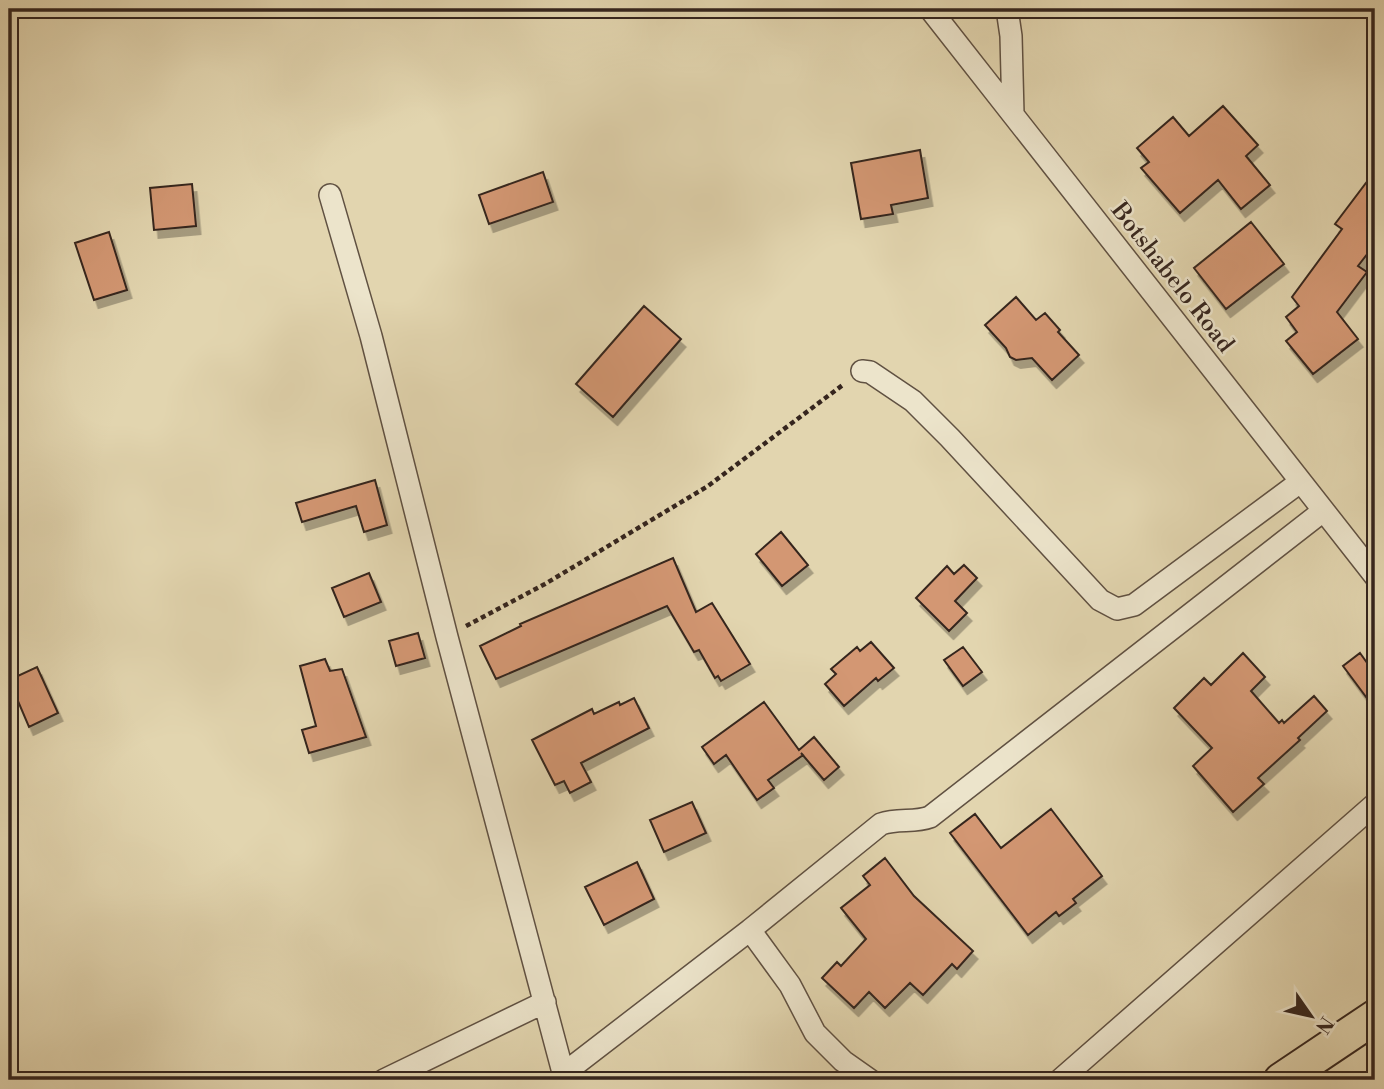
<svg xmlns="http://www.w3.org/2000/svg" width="1384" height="1089" font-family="'Libre Bodoni',serif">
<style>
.building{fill:#d39773;stroke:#35251e;stroke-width:2;filter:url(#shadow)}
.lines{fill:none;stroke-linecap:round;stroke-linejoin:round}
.minor-casing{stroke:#605142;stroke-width:24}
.primary-casing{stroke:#35251e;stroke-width:37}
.path{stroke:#35251e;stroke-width:4.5;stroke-dasharray:5 3.5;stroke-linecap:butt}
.minor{stroke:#ece4cb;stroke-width:21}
.primary{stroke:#e2d5af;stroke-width:33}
.labels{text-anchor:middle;stroke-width:5;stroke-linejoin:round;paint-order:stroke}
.street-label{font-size:24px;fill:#35251e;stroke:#ece4cb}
</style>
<defs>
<filter id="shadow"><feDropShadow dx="4.5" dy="8" stdDeviation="0" flood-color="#0004"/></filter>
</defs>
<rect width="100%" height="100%" fill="#e2d5af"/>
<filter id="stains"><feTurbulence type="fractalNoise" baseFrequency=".00286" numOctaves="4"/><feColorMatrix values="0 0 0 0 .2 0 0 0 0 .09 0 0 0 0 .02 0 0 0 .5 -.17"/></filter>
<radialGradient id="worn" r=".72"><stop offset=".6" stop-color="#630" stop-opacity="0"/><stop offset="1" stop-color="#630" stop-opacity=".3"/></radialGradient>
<path class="building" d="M 1223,106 L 1258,145 L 1246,156 L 1270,185 L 1241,209 L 1218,180 L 1180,213 L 1141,168 L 1149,162 L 1137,148 L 1173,117 L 1189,136 Z
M 920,150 L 928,198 L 891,205 L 893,214 L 861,219 L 851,163 Z
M 1375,171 L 1375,244 L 1358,266 L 1367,272 L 1337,312 L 1358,339 L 1313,374 L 1286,341 L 1297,332 L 1286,317 L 1299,306 L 1292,297 L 1342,229 L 1335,224 Z
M 543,172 L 553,202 L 489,224 L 479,195 Z
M 192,184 L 196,226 L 154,230 L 150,188 Z
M 1251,222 L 1284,264 L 1226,309 L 1194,268 Z
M 109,232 L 127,290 L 94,300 L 75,243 Z
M 1016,297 L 1036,320 L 1045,313 L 1060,330 L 1058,332 L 1079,355 L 1052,380 L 1032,358 L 1016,360 L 1010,357 L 1006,348 L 985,325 Z
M 644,306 L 681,339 L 613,417 L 576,384 Z
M 375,480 L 387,525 L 364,532 L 356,506 L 302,522 L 296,503 Z
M 781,532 L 808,565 L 782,586 L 756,554 Z
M 673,558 L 696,612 L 712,603 L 750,664 L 721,681 L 718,676 L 715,678 L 699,650 L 694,652 L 667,606 L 496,679 L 480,646 L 521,626 L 520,624 Z
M 964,565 L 977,578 L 955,601 L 967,613 L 949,631 L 916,598 L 947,566 L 954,574 Z
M 369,573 L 381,602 L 344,617 L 332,588 Z
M 418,633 L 425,658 L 396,666 L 389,641 Z
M 871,642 L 894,668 L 878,681 L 876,678 L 844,706 L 825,684 L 836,674 L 831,669 L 857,647 L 860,651 Z
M 963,647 L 982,672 L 963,686 L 944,660 Z
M 1243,653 L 1265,677 L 1251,691 L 1279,723 L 1282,720 L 1284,723 L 1314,696 L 1327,711 L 1298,738 L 1300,740 L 1258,778 L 1264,784 L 1233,812 L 1193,766 L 1212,748 L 1174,708 L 1204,678 L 1211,685 Z
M 1360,653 L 1375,674 L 1375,709 L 1343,666 Z
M 325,659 L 330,671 L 342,669 L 366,737 L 309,753 L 302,730 L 316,726 L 300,666 Z
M 37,667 L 58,713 L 29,727 L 9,680 Z
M 634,698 L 649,728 L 581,763 L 591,782 L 570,793 L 564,781 L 555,785 L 532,740 L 592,709 L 594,714 L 619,702 L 620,705 Z
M 764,702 L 799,750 L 814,737 L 839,767 L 824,780 L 801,753 L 803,755 L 768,780 L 774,788 L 757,800 L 726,755 L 714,764 L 702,747 Z
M 692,802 L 706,833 L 664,852 L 650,820 Z
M 1051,809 L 1102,876 L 1073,899 L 1076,903 L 1059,916 L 1056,912 L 1028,935 L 950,833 L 975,814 L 1001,848 Z
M 885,858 L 914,896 L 973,951 L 957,969 L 952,964 L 923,995 L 910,983 L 885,1008 L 869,992 L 854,1008 L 822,978 L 837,962 L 841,966 L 866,939 L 841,908 L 870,885 L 863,876 Z
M 637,862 L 654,899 L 604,925 L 585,887 Z"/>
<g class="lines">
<g class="minor-casing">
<path id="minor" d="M 930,9 L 1375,576
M 1007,9 L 1011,36 L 1013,114
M 330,195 L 371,336 L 447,637 L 565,1080
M 862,371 L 870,372 L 913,401 L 950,438 L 1100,600 L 1117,609 L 1134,605 L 1300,482
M 750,930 L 790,985 L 815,1033 L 843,1061 L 870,1080
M 563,1074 L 750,930 L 881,824 C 898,818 914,823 930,817 L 1323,511
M 384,1080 L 545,1002
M 1060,1080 L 1375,804"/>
</g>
<g class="primary-casing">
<path id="primary" d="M 1281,1080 L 1375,1017"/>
</g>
<path class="path" d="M 466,626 L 545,584 L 708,486 L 844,384"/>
<use href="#minor" class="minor"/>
<use href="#primary" class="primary"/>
</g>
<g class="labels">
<g class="street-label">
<text transform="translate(1173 277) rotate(52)" y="8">Botshabelo Road</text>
</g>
</g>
<rect width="1384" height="1089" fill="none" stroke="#e2d5af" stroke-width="35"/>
<rect x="10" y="10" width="1363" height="1068" fill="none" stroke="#35251e" stroke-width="3.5"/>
<rect x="18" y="18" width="1349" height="1054" fill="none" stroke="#35251e" stroke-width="2"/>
<g transform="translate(1311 1016) rotate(124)" stroke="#ece4cb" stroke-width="5" paint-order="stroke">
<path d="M0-5L12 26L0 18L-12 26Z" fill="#35251e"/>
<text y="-10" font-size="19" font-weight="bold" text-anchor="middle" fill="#35251e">N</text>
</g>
<rect width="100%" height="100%" filter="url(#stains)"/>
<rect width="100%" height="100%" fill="url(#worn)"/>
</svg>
